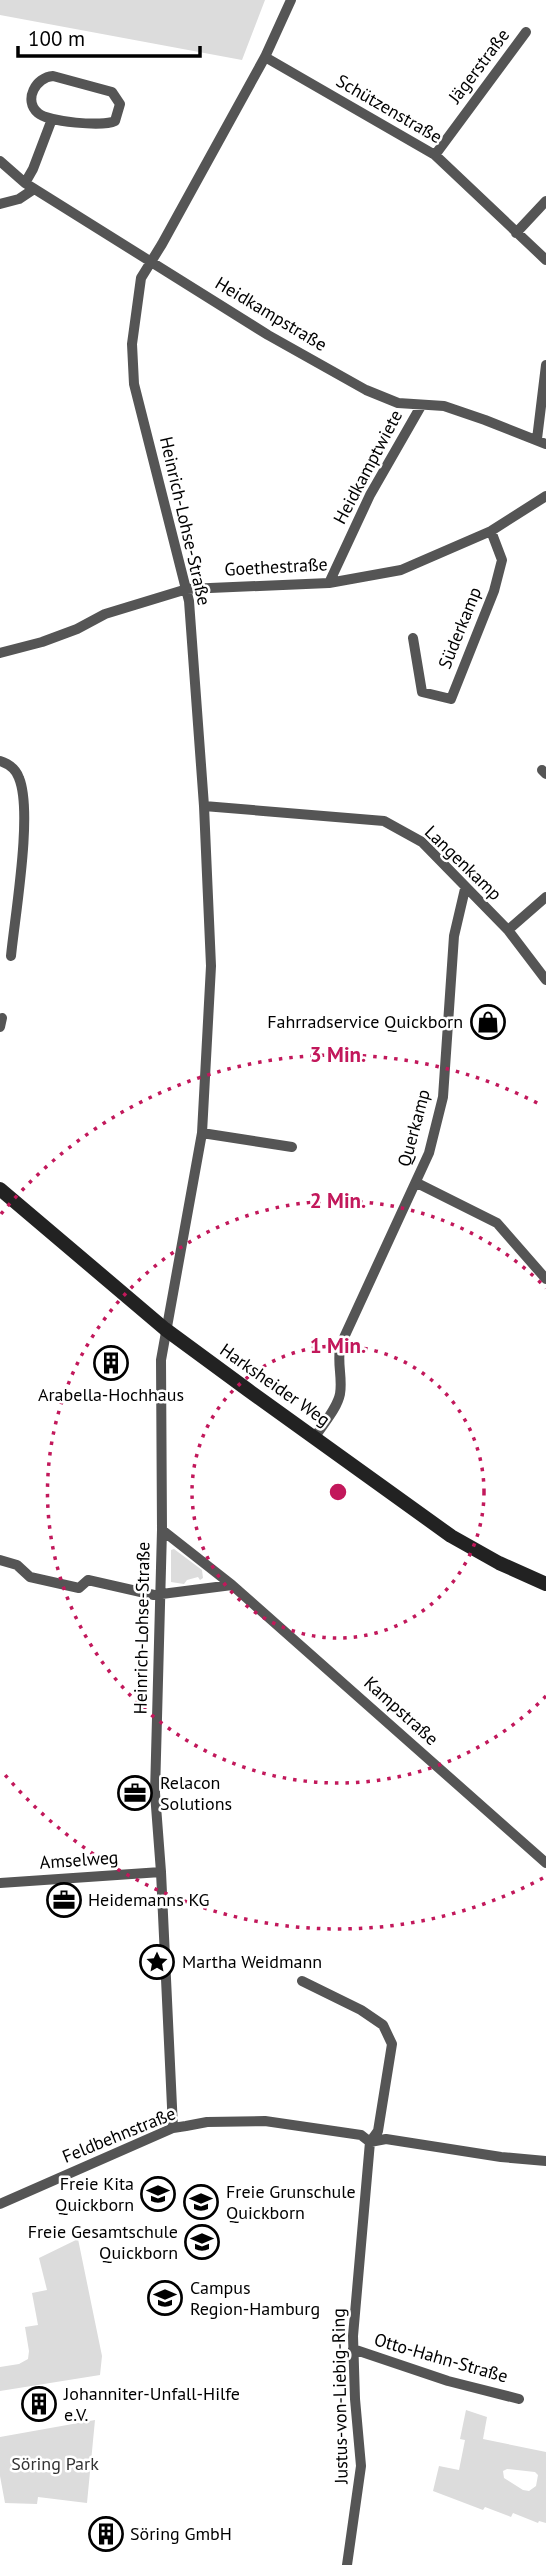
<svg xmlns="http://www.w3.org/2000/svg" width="546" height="2565" font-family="'PT Sans',sans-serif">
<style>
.green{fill:#dcdcdc;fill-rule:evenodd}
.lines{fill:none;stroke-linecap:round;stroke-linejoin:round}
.minor{stroke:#555;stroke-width:10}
.secondary{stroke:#222;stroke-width:14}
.ring{fill:none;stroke:#c2185b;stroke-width:3.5;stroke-dasharray:3.5 7}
.labels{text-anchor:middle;stroke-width:5;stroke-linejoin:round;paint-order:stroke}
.street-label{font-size:18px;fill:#000;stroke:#fff}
.poi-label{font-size:18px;fill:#000;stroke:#fff;text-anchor:start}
.park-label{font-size:18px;fill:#333;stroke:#fff}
.centre{fill:#c2185b;stroke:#fff;stroke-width:3.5}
.ring-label{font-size:21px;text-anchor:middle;font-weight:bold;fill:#c2185b;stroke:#fff;stroke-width:5;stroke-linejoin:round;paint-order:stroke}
</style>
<rect width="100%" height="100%" fill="#fff"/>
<path class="green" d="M 0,0 L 265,0 L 242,60 L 0,15 Z
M 174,1549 L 202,1570 L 203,1578 L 200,1580 L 198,1577 L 187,1580 L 184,1584 L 171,1582 L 171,1550 Z
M 78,2239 L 102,2356 L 100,2375 L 0,2391 L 0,2367 L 19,2364 L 28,2359 L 29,2351 L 25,2327 L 38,2325 L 32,2293 L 47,2290 L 39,2258 Z
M 466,2410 L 487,2417 L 483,2439 L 546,2452 L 546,2523 L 539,2521 L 538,2523 L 513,2513 L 511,2517 L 485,2507 L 483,2510 L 433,2491 L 439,2466 L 459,2470 L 465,2440 L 460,2439 ZM 507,2469 L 535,2472 L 538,2475 L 536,2486 L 529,2491 L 523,2490 L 504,2478 L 503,2471 Z
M 95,2420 L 87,2503 L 38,2497 L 37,2504 L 5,2503 L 0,2476 L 0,2437 Z"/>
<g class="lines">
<path class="minor" d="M 265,57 L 435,155 L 546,260
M 53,76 L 112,92 L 120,104 L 115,121 C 103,127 48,122 38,113 C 23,100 36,77 53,76 Z
M 435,155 L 526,32
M 0,161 L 25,183 L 268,335 L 366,390 L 398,403 L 444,406 L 485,420 L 546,444
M 25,183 L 33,169 L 52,119
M 0,204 L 19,199 L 34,189
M 516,233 L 546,201
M 537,439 L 546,365
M 329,583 L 370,495 L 421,406
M 413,638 L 422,692 L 451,699 L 494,591 L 502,560 L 491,531
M 0,653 L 42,642 L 77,629 L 105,614 L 187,589 L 329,583 L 401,570 L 491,531 L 546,496
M 0,761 C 9,764 16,769 19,778 C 33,812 15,915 11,956
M 542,770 L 546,774
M 204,806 L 384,821 L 422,842 L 508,930 L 546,980
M 508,930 L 546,897
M 0,1027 L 2,1018
M 202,1133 L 292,1147
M 417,1183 L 497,1223 L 546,1279
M 315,1437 C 323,1424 337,1409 340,1394 C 343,1377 336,1360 341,1344 L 429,1153 L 443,1097 L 454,936 L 465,889
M 162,1530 L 232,1585 L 546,1863
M 0,1560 L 17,1565 L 30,1577 L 79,1588 L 88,1580 L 154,1595 L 232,1585
M 0,1883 L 161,1872
M 302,1981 L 361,2010 L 383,2025 L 392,2044 L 378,2131 L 370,2142
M 173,2128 L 161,1872 L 155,1793 L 162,1530 L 161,1360 L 202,1133 L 211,966 L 204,806 L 189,601 L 134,384 L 132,344 L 141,278 L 162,244 L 265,57 L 291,0
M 0,2204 L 173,2128 L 186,2126 L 207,2122 L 265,2121 L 361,2135 L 370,2142 L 386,2139 L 501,2157 L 546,2161
M 353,2349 L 448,2381 L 519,2399
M 347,2565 L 361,2466 L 355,2399 L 353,2336 L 370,2142"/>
<path class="secondary" d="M 0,1189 L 165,1329 L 248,1390 L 451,1536 L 499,1563 L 546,1584"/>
</g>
<g class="ring">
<circle cx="338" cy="1492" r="146"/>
<path d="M546 1696A291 291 0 1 1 546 1288"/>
<path d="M543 1878A437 437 0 0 1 1 1770M1 1214A437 437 0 0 1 543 1106"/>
</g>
<defs>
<g id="shop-ring" transform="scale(1.75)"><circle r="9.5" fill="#fff" stroke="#000" stroke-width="1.5"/><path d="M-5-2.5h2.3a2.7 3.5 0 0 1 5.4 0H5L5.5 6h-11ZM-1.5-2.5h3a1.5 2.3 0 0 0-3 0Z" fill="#000"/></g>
<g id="building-ring" transform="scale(1.75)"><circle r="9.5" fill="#fff" stroke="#000" stroke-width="1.5"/><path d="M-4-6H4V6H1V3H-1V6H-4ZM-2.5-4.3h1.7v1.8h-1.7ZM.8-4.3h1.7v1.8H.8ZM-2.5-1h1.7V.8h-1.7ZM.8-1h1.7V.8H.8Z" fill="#000"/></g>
<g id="office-ring" transform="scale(1.75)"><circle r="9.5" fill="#fff" stroke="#000" stroke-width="1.5"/><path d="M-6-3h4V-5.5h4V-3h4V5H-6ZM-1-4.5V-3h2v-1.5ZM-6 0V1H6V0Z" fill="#000"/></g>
<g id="sight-ring" transform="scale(1.75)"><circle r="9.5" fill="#fff" stroke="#000" stroke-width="1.5"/><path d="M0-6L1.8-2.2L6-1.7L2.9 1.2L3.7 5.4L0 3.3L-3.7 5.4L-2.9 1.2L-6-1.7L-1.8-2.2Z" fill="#000"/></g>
<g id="school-ring" transform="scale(1.75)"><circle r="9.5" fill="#fff" stroke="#000" stroke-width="1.5"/><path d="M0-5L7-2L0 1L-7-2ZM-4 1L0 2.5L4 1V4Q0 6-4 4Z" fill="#000"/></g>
</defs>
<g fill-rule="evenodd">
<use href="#shop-ring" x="488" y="1022"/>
<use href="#building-ring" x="111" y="1363"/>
<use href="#office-ring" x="135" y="1793"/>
<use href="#office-ring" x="64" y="1900"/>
<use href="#sight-ring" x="157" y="1962"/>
<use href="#school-ring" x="158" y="2194"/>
<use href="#school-ring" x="201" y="2202"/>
<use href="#school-ring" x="202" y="2242"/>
<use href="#school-ring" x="165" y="2298"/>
<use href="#building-ring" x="39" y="2404"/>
<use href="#building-ring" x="106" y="2534"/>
</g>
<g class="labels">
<g class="street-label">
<text transform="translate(479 66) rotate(-53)" y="6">Jägerstraße</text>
<text transform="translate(389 109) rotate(30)" y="6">Schützenstraße</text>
<text transform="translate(271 314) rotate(31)" y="6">Heidkampstraße</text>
<text transform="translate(368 467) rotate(-62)" y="6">Heidkamptwiete</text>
<text transform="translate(185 521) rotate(77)" y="6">Heinrich-Lohse-Straße</text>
<text transform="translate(276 567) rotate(-3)" y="6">Goethestraße</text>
<text transform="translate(460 628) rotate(-68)" y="6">Süderkamp</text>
<text transform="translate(463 863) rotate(44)" y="6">Langenkamp</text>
<text transform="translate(414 1128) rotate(-75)" y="6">Querkamp</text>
<text transform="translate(275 1385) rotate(35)" y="6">Harksheider Weg</text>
<text transform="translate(142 1628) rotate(-89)" y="6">Heinrich-Lohse-Straße</text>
<text transform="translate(401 1711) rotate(42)" y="6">Kampstraße</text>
<text transform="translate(79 1860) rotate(-4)" y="6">Amselweg</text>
<text transform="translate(119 2135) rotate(-22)" y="6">Feldbehnstraße</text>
<text transform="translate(441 2358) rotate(16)" y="6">Otto-Hahn-Straße</text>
<text transform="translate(340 2396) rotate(-91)" y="6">Justus-von-Liebig-Ring</text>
</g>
<g class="poi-label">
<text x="463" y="1028" text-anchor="end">Fahrradservice Quickborn</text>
<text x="111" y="1401" text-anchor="middle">Arabella-Hochhaus</text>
<text x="160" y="1789">Relacon<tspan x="160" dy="21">Solutions</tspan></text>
<text x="88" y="1906">Heidemanns KG</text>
<text x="182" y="1968">Martha Weidmann</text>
<text x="134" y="2190" text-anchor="end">Freie Kita<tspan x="134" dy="21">Quickborn</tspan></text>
<text x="226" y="2198">Freie Grunschule<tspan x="226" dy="21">Quickborn</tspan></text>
<text x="178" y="2238" text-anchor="end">Freie Gesamtschule<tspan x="178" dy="21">Quickborn</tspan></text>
<text x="190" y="2294">Campus<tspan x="190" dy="21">Region-Hamburg</tspan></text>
<text x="64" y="2400">Johanniter-Unfall-Hilfe<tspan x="64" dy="21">e.V.</tspan></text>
<text x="130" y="2540">Söring GmbH</text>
</g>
<g class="park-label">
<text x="55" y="2470">Söring Park</text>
</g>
</g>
<circle cx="338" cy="1492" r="10" class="centre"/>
<g class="ring-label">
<text x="338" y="1062">3 Min.</text>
<text x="338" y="1208">2 Min.</text>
<text x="338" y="1353">1 Min.</text>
</g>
<path d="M18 46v10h182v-10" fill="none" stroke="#000000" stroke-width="3.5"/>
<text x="28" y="46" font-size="21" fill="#000000" stroke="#ffffff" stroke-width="5" paint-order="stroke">100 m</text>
</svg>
